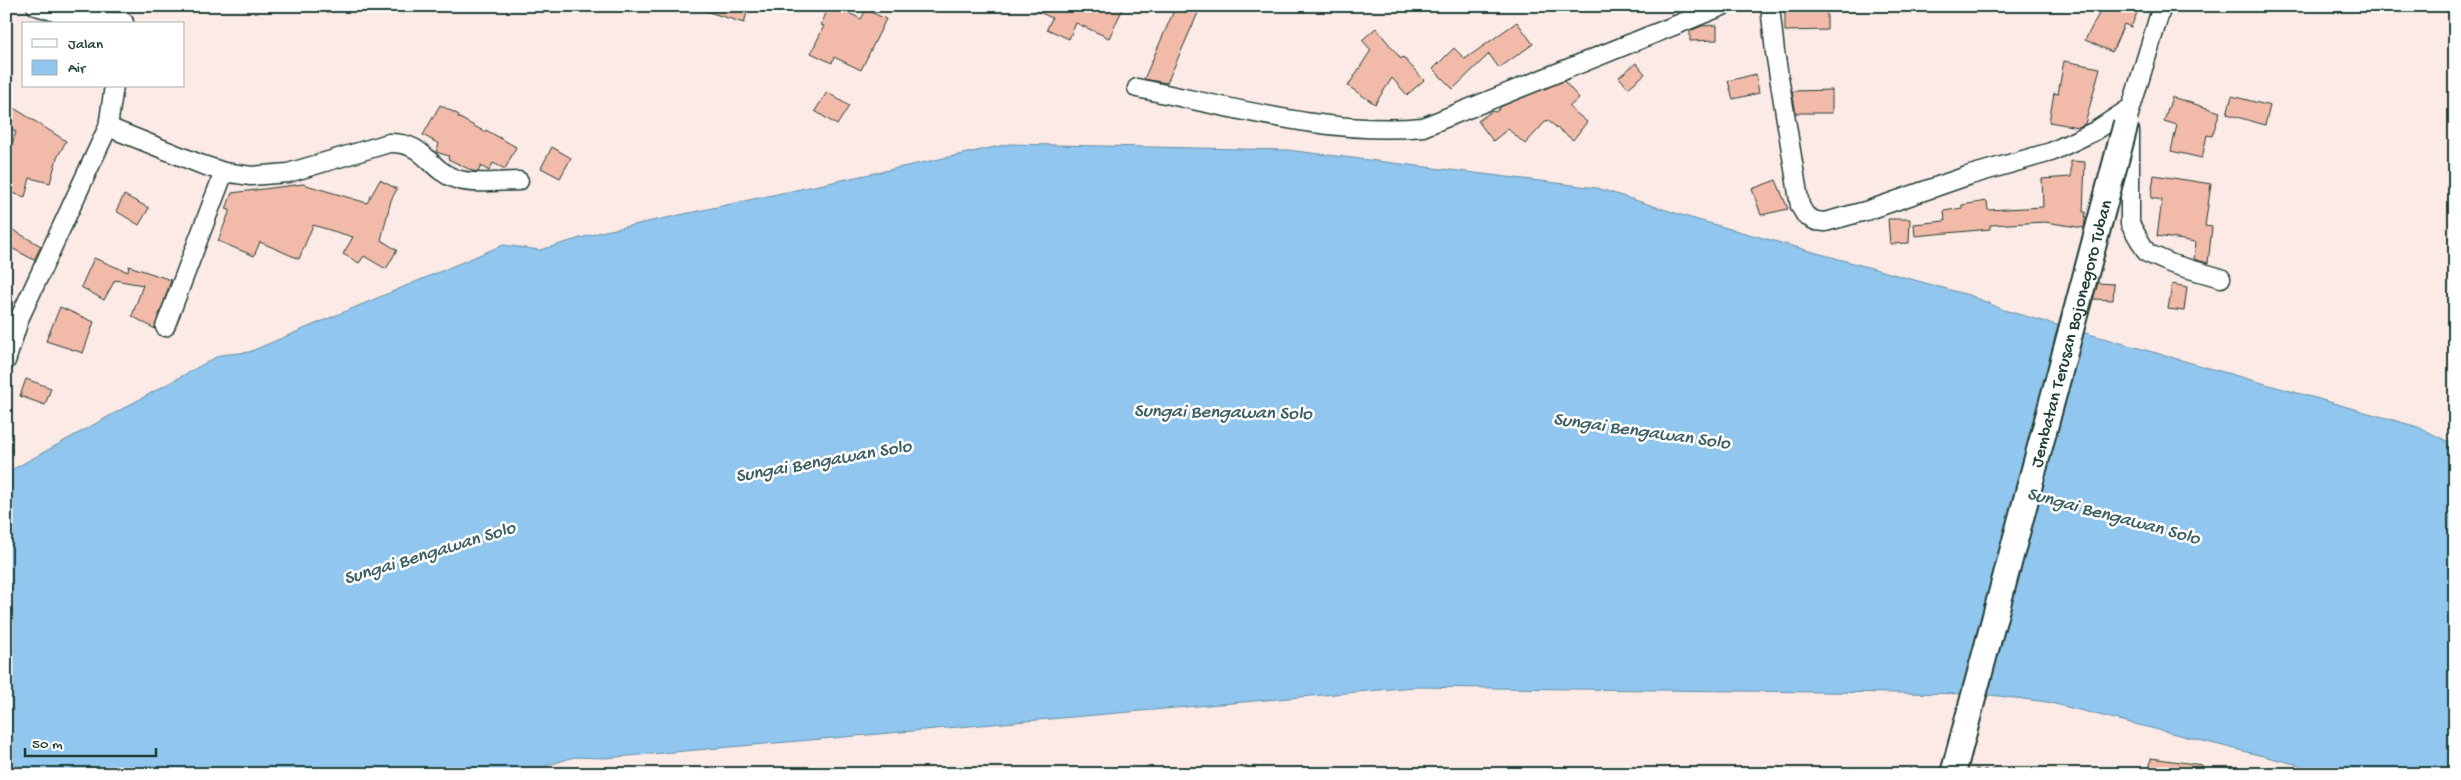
<svg xmlns="http://www.w3.org/2000/svg" width="2461" height="780" font-family="'Gochi Hand',sans-serif">
<style>
.water{fill:#91c6ef;stroke:#638fa4}
.building{fill:#f2baa8;stroke:#1f3d34}
.lines{fill:none;stroke-linecap:round;stroke-linejoin:round}
.street-casing{stroke:#1f3d34;stroke-width:21}
.path{stroke:#1f3d34;stroke-width:3;stroke-dasharray:4 4;stroke-linecap:butt}
.street{stroke:#fff;stroke-width:18}
.secondary-bridge-casing{stroke:#1f3d34;stroke-width:28;stroke-linecap:butt}
.secondary-bridge{stroke:#fff;stroke-width:24}
.labels{text-anchor:middle;stroke-width:5;stroke-linejoin:round;paint-order:stroke}
.street-label{font-size:18px;fill:#1f3d34;stroke:#fff}
.water-label{font-size:19px;font-style:italic;fill:#3c5f63;stroke:#fff}
</style>
<rect width="100%" height="100%" fill="#fbeae5"/>
<filter id="ink" filterUnits="userSpaceOnUse"><feTurbulence type="fractalNoise" baseFrequency=".02" numOctaves="2"/><feDisplacementMap in="SourceGraphic" scale="10" xChannelSelector="R" yChannelSelector="G"/><feConvolveMatrix kernelMatrix="1 2 1 2 8 2 1 2 1" color-interpolation-filters="sRGB"/></filter>
<g filter="url(#ink)">
<path class="water" d="M 1009,144 L 1287,150 L 1597,188 L 1691,218 L 1972,296 L 2004,310 L 2418,427 L 2455,445 L 2455,774 L 2335,774 L 2047,702 L 1982,694 L 1414,687 L 605,758 L 574,757 L 521,774 L 6,774 L 6,473 L 220,355 L 249,352 L 503,245 L 540,250 L 601,232 Z"/>
<path class="building" d="M 702,6 L 749,6 L 744,23 L 702,10 Z
M 829,6 L 835,6 L 861,19 L 866,10 L 886,19 L 861,70 L 834,57 L 832,63 L 811,53 L 824,26 L 821,25 Z
M 1026,6 L 1124,6 L 1109,38 L 1076,23 L 1069,39 L 1047,29 L 1052,18 Z
M 1176,6 L 1201,6 L 1167,83 L 1144,79 Z
M 2103,6 L 2140,6 L 2131,27 L 2124,24 L 2112,52 L 2085,40 Z
M 1827,8 L 1827,30 L 1785,31 L 1785,9 Z
M 1517,22 L 1533,44 L 1499,68 L 1489,54 L 1453,89 L 1433,69 L 1454,48 L 1465,59 Z
M 1717,25 L 1717,40 L 1690,41 L 1690,31 L 1702,26 Z
M 1376,28 L 1401,59 L 1403,57 L 1424,80 L 1407,95 L 1392,78 L 1375,104 L 1348,86 L 1371,50 L 1362,40 Z
M 2064,61 L 2100,68 L 2085,124 L 2078,127 L 2049,122 L 2054,93 L 2058,94 Z
M 1636,63 L 1645,74 L 1628,88 L 1619,77 Z
M 1756,74 L 1759,93 L 1733,99 L 1728,81 Z
M 1564,81 L 1579,98 L 1569,107 L 1587,122 L 1573,140 L 1547,120 L 1525,144 L 1508,129 L 1493,141 L 1478,121 L 1492,111 L 1496,112 L 1502,106 Z
M 1832,90 L 1832,113 L 1796,113 L 1792,91 Z
M 827,92 L 849,106 L 837,125 L 815,111 Z
M 2232,96 L 2270,106 L 2265,125 L 2227,114 Z
M 2172,97 L 2220,112 L 2212,136 L 2207,135 L 2202,158 L 2171,151 L 2177,125 L 2164,121 Z
M 6,103 L 66,141 L 57,158 L 50,183 L 30,178 L 25,197 L 6,191 L 6,161 L 16,132 L 6,126 Z
M 440,105 L 459,115 L 458,117 L 485,132 L 486,130 L 516,147 L 505,169 L 493,163 L 489,171 L 481,166 L 478,172 L 473,171 L 448,159 L 449,156 L 436,152 L 439,144 L 423,135 Z
M 552,147 L 571,158 L 560,178 L 541,168 Z
M 2071,161 L 2085,162 L 2083,212 L 2086,212 L 2084,228 L 2045,222 L 1990,225 L 1990,229 L 1915,236 L 1914,224 L 1945,221 L 1944,211 L 1962,208 L 1962,205 L 1987,201 L 1988,210 L 2043,207 L 2042,179 L 2071,177 Z
M 2154,175 L 2211,184 L 2205,226 L 2212,227 L 2208,263 L 2194,259 L 2196,242 L 2157,236 L 2162,200 L 2151,198 Z
M 380,180 L 397,189 L 391,200 L 381,240 L 397,250 L 386,269 L 364,256 L 359,263 L 343,254 L 353,237 L 313,225 L 299,259 L 260,242 L 254,256 L 218,241 L 230,210 L 226,209 L 232,193 L 303,184 L 367,203 Z
M 1776,180 L 1788,209 L 1761,215 L 1752,189 Z
M 124,195 L 149,208 L 139,225 L 116,211 Z
M 1888,219 L 1910,219 L 1909,243 L 1890,244 Z
M 6,226 L 41,246 L 34,260 L 6,245 Z
M 94,258 L 128,272 L 129,266 L 171,280 L 155,329 L 132,316 L 143,285 L 115,280 L 104,300 L 81,287 Z
M 2098,283 L 2114,284 L 2113,300 L 2093,299 Z
M 2172,284 L 2187,287 L 2184,311 L 2168,309 Z
M 60,307 L 94,322 L 83,353 L 46,341 Z
M 26,379 L 51,388 L 45,405 L 20,396 Z
M 2151,758 L 2202,765 L 2202,774 L 2149,774 Z"/>
<g class="lines">
<g class="street-casing">
<path id="street" d="M 36,6 C 67,15 93,23 124,22
M 1770,6 L 1775,52 L 1800,206 L 1806,216 L 1816,221 L 1825,222 L 1869,210 L 1967,176 L 2051,152 L 2095,131 L 2130,108
M 1137,88 C 1227,106 1331,136 1423,127 L 1723,6
M 2128,118 L 2162,6
M 108,127 L 200,164 L 224,172 L 251,176 L 288,173 L 389,143 C 426,142 427,169 456,179 C 474,185 499,181 519,181
M 2130,131 L 2130,224 L 2147,253 L 2172,264 L 2221,278
M 165,327 L 224,172
M 6,361 L 20,317 L 108,127 L 114,86"/>
</g>
<path class="path" d="M 1975,770 L 2059,774
M 1812,774 L 1933,769"/>
<use href="#street" class="street"/>
<g class="secondary-bridge-casing">
<g id="secondary-bridge">
<path id="s1" d="M 1953,774 L 2126,123"/>
</g>
</g>
<use href="#secondary-bridge" class="secondary-bridge"/>
</g>
</g>
<g class="labels">
<g class="street-label">
<text dy="6" stroke="none"><textPath href="#s1" startOffset="456">Jembatan Terusan Bojonegoro Tuban</textPath></text>
</g>
<g class="water-label">
<text transform="translate(1223 410) rotate(1)" y="7">Sungai Bengawan Solo</text>
<text transform="translate(1642 429) rotate(8)" y="7">Sungai Bengawan Solo</text>
<text transform="translate(823 459) rotate(-10)" y="7">Sungai Bengawan Solo</text>
<text transform="translate(2114 514) rotate(15)" y="7">Sungai Bengawan Solo</text>
<text transform="translate(429 551) rotate(-17)" y="7">Sungai Bengawan Solo</text>
</g>
</g>
<rect width="2461" height="780" fill="none" stroke="#fff" stroke-width="25"/>
<rect x="12" y="12" width="2436" height="755" fill="none" stroke="#1f3d34" stroke-width="2" filter="url(#ink)"/>
<rect x="22" y="22" width="162" height="65" fill="#ffffff" stroke="#a5b1ae"/>
<rect x="32" y="39" width="25" height="8" fill="#ffffff" stroke="#a5b1ae"/>
<text x="68" y="48" font-size="15" fill="#1f3d34">Jalan</text>
<rect x="32" y="60" width="25" height="15" fill="#91c6ef" stroke="#a5b1ae"/>
<text x="68" y="72" font-size="15" fill="#1f3d34">Air</text>
<path d="M25 748v8h131v-8" fill="none" stroke="#1f3d34" stroke-width="2.5"/>
<text x="32" y="748" font-size="15" fill="#1f3d34" stroke="#ffffff" stroke-width="4" paint-order="stroke">50 m</text>
</svg>
